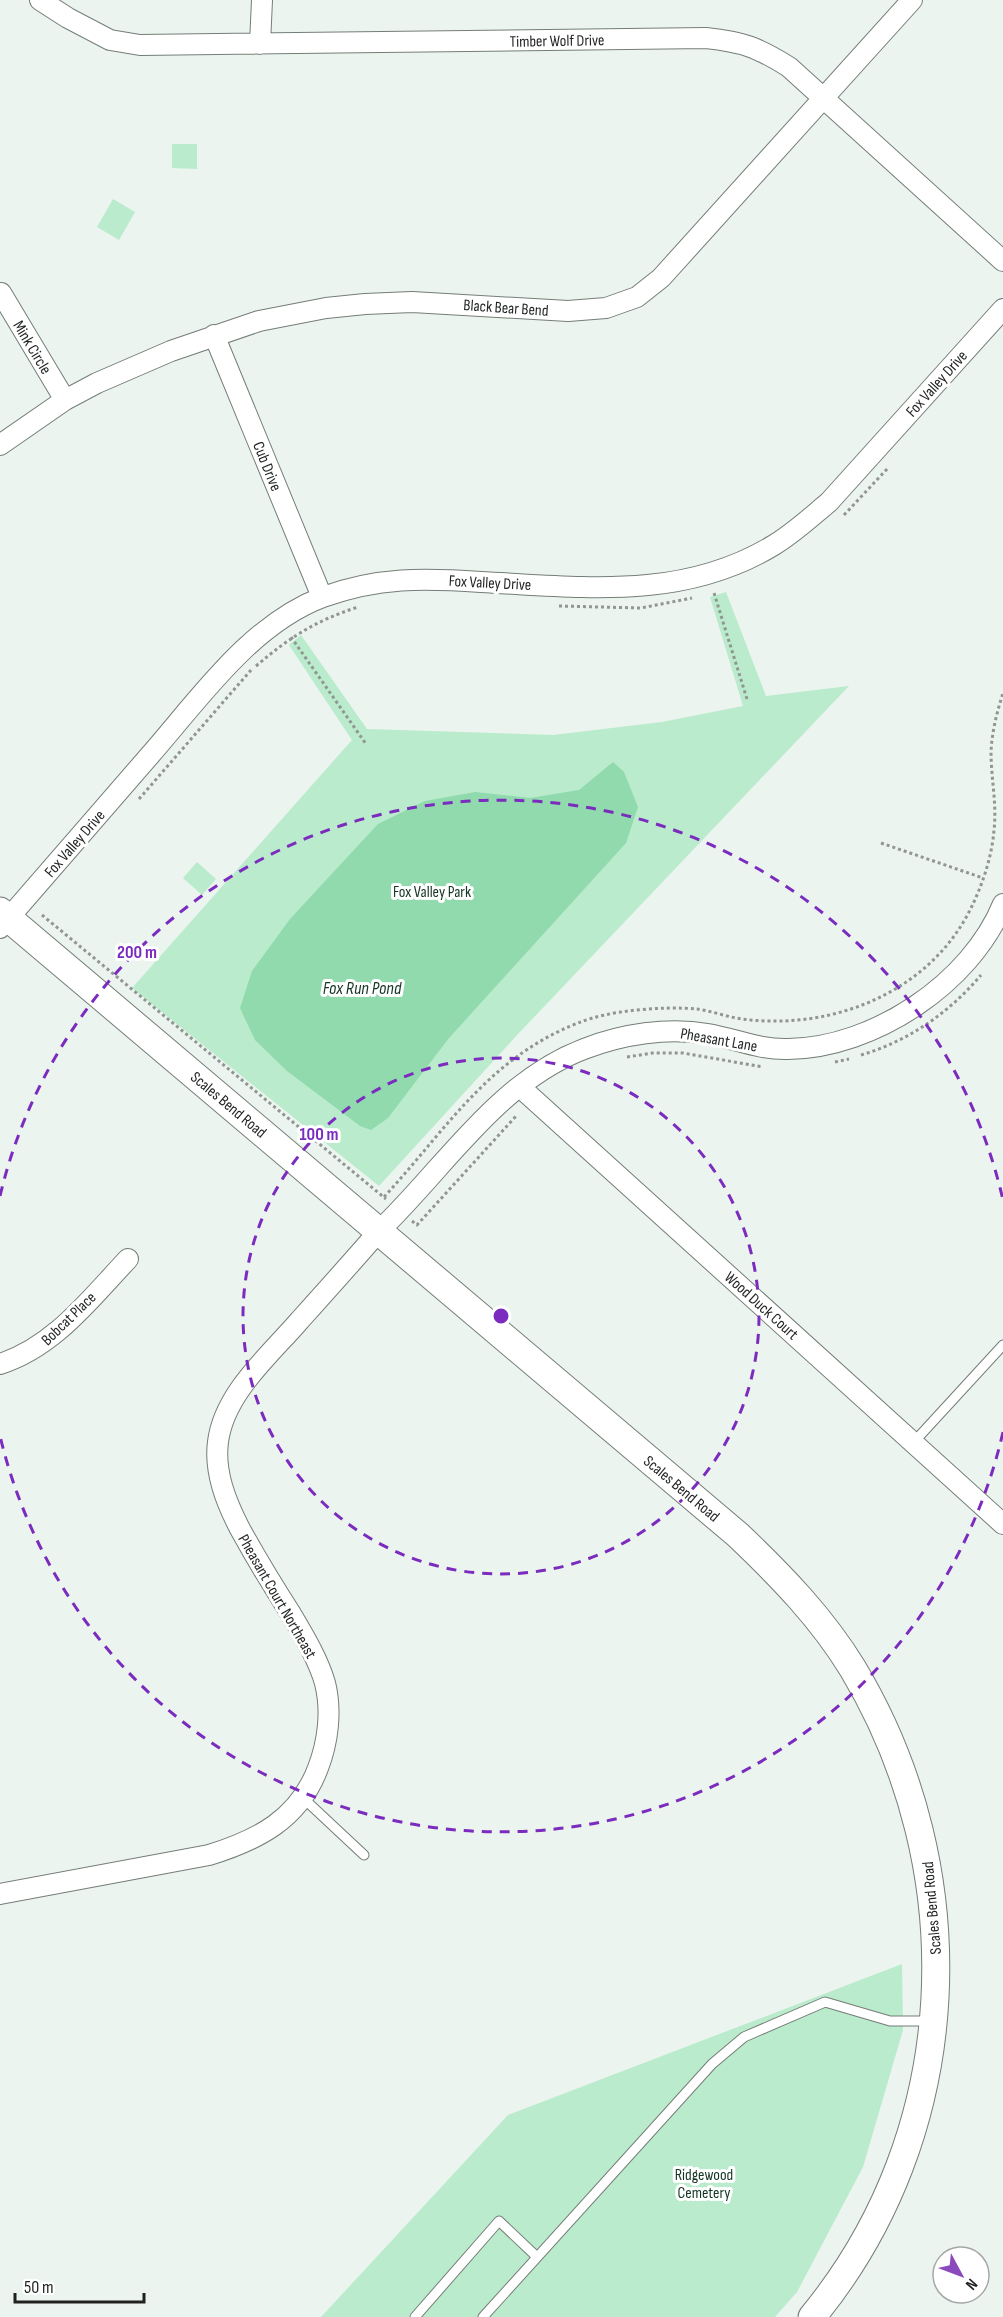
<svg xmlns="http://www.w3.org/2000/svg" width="1003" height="2317" font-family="'Sofia Sans Condensed',sans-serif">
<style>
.green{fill:#baebcc}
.water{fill:#90daad}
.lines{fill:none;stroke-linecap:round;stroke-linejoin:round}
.lane-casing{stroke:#757d77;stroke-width:11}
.street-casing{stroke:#757d77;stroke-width:22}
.secondary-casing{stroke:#757d77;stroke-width:29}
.path{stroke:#909692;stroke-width:3;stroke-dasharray:3 3;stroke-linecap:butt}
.lane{stroke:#fff;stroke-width:9}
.street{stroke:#fff;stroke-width:20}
.secondary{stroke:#fff;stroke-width:27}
.ring{fill:none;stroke:#7b2cbf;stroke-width:3;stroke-dasharray:10 8}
.labels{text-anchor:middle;stroke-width:6;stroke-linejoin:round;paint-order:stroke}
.street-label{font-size:16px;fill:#1f2220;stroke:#fff}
.park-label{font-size:16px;fill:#153524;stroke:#fff}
.water-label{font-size:18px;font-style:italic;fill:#163624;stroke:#fff}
.centre{fill:#7b2cbf;stroke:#fff;stroke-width:3}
.ring-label{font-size:18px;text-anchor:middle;font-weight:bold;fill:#7b2cbf;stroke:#fff;stroke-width:6;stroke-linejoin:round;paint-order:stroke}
</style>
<rect width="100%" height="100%" fill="#ebf4ee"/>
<path class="green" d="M 172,144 L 197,144 L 197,169 L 172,168 Z
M 113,199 L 135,212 L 119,240 L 97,227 Z
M 726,592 L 766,696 L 849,686 L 518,1034 L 379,1186 L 132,988 L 352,740 L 289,645 L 301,635 L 367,729 L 553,735 L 662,722 L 743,706 L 710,597 Z
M 197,862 L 216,879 L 202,895 L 183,878 Z
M 902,1964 L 903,2030 L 863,2167 L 797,2292 L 775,2317 L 321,2317 L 508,2115 Z"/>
<path class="water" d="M 613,762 L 624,772 L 638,807 L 626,843 L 449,1038 L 388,1118 L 371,1130 L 360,1126 L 287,1071 L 255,1040 L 240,1008 L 252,971 L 290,919 L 378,824 L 425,801 L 475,792 L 530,798 L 579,790 Z"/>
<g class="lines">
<g class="lane-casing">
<path id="lane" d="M 913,1443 L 1003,1345
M 302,1797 L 364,1855
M 415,2317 L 499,2221 L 537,2257
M 483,2317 L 712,2064 L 744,2037 L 825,2002 L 890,2021 L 929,2021"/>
</g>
<g class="street-casing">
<path id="street" d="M 40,0 L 68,18 L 110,40 L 140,45 L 706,38 C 743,42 757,47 789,67 L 1003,261
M 260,44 L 262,0
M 1,293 L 65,400
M 214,335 L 322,597
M 0,445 L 65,400 L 97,383 L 171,351 L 259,321 L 326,308 L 365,304 L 412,302 L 568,311 L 606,308 L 637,297 L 661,278 L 912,0
M 0,928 C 51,870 101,812 151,754 C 200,698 251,624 323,597 C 378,577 424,578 481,582 C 582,587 682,601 774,545 C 794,533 811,517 829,502 L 1003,309
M 520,1087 L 1003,1524
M 0,1364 C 54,1347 90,1299 128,1259
M 0,1894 L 209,1855 C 258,1840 299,1819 318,1768 C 328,1742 332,1711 325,1683 C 318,1659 304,1636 291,1614 C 273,1586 256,1558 240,1529 C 226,1502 214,1472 218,1442 C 224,1393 270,1355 300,1320 C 327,1290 353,1261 379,1231 C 444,1169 497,1082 584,1049 C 622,1034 668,1027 708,1034 C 736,1039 760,1050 788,1049 C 874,1048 971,983 1003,904"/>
</g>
<g class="secondary-casing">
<path id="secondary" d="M 0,911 L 738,1535 C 781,1576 822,1618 853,1669 C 974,1871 964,2133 812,2317"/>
</g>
<path class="path" d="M 844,515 L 888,468
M 714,593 L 747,699
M 559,606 L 641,608 L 692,598
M 291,637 L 366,744
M 256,666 C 290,637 315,621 358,607
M 139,799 L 251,670
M 881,843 L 983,878
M 42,915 L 386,1199
M 861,1055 C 909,1041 950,1012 981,975
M 627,1057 L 653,1053 L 683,1053 L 763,1067
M 835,1062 L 849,1059
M 384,1197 C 446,1130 488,1058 578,1023 C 609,1010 664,1006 697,1009 C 712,1011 727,1017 742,1019 C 833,1031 931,992 972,906 C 983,883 992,856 994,830 C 997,804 991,778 991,752 C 992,731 997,712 1003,693
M 412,1221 L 417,1225 L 517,1115"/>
<use href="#lane" class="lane"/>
<use href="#street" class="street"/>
<use href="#secondary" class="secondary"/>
</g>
<g class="ring">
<circle cx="501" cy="1316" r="258"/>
<path d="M1003 1432A515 515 0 0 1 0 1436M0 1196A515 515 0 0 1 1003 1200"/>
</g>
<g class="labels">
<g class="street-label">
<text transform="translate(557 40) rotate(-1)" y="6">Timber Wolf Drive</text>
<text transform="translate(506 307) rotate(4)" y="6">Black Bear Bend</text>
<text transform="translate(33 347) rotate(59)" y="6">Mink Circle</text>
<text transform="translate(936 383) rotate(-48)" y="6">Fox Valley Drive</text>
<text transform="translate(268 466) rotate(68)" y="6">Cub Drive</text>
<text transform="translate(490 582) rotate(3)" y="6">Fox Valley Drive</text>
<text transform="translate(74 843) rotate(-49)" y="6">Fox Valley Drive</text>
<text transform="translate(719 1039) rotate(10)" y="6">Pheasant Lane</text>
<text transform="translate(229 1104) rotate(40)" y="6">Scales Bend Road</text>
<text transform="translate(762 1305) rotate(42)" y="6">Wood Duck Court</text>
<text transform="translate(68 1318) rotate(-44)" y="6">Bobcat Place</text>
<text transform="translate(682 1488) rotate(40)" y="6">Scales Bend Road</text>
<text transform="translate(278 1596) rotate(60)" y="6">Pheasant Court Northeast</text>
<text transform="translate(931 1908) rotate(-95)" y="6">Scales Bend Road</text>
</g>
<g class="park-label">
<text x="432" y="897">Fox Valley Park</text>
<text x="704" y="2180">Ridgewood<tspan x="704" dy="18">Cemetery</tspan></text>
</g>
<g class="water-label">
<text x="362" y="994">Fox Run Pond</text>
</g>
</g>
<circle cx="501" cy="1316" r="9" class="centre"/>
<g class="ring-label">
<text x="137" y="958">200 m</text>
<text x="319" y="1140">100 m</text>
</g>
<g transform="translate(961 2275) rotate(131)"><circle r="28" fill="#ffffff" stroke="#a5a7a6" stroke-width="1.5"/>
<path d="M0-4.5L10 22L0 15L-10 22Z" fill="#8b49be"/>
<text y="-9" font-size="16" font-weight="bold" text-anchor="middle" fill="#1f2220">N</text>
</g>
<path d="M15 2293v9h129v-9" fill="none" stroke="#1f2220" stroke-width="3"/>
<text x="24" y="2293" font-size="18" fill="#1f2220" stroke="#ffffff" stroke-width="4.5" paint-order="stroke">50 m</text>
</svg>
